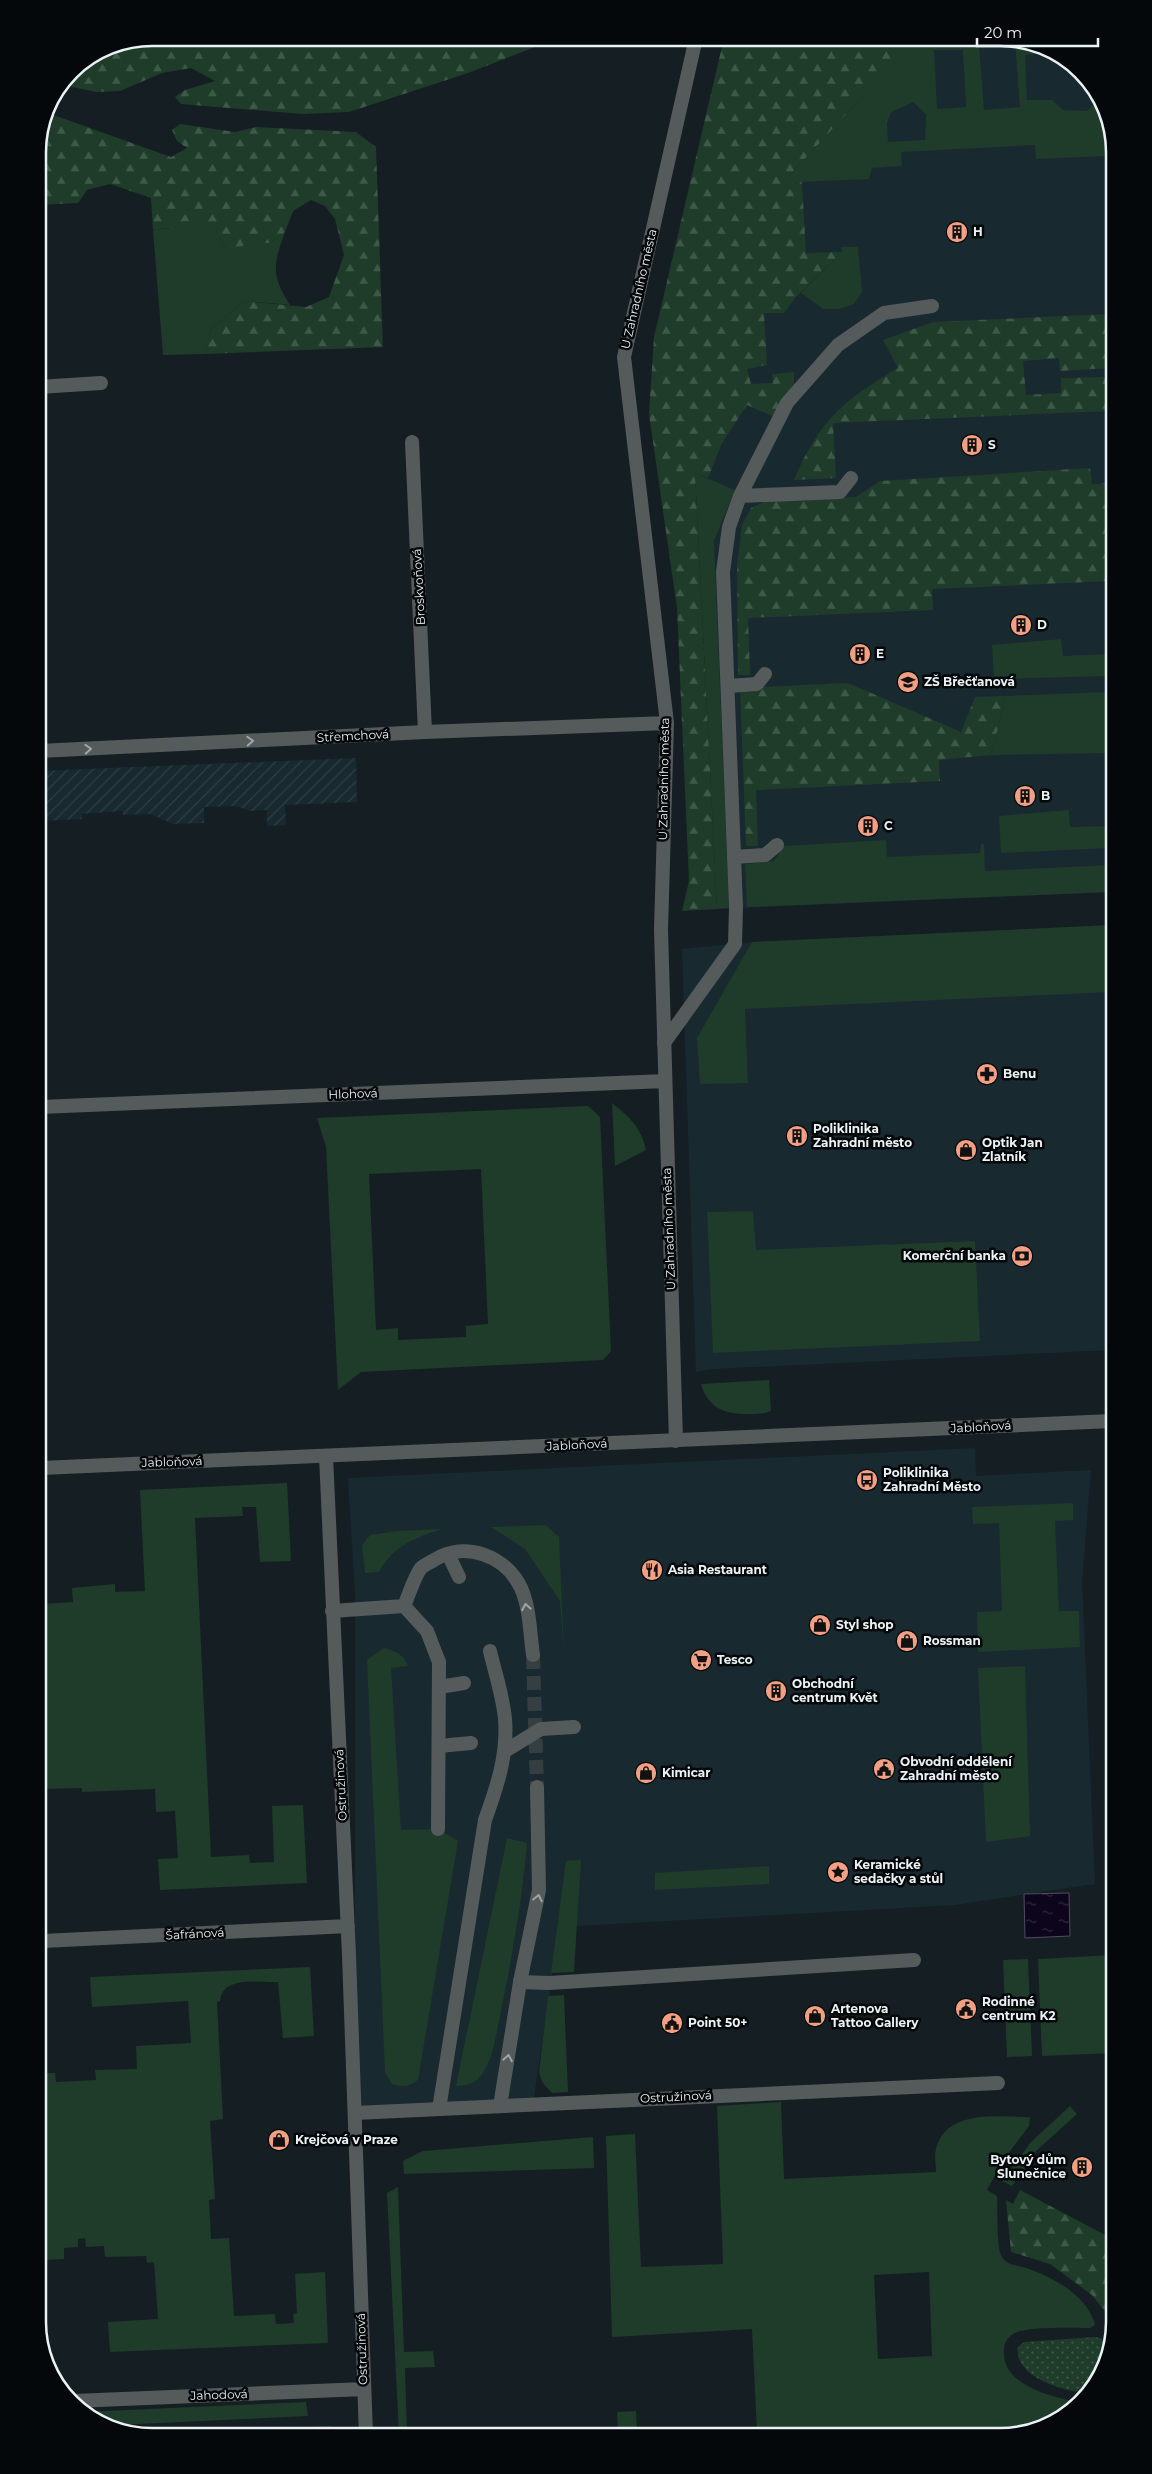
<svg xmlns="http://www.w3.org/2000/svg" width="1152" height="2474" font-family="Montserrat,sans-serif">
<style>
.built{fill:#182930}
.industrial{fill:url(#industrial-furrows)}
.green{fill:#1e3c29;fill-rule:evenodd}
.forest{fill:url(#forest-firs)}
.park{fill:url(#park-dots)}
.water{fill:url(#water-ripples);stroke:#4f4c5d}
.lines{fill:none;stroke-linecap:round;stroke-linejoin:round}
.minor-tunnel{stroke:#353f42;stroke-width:14;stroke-dasharray:14 7;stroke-linecap:butt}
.service{stroke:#555b5a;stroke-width:14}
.minor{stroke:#555b5a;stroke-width:14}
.tertiary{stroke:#555b5a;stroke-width:14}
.service-bridge{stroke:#555b5a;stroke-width:14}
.oneway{stroke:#a0a6a8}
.labels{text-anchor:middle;stroke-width:5;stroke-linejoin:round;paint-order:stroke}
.poi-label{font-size:12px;font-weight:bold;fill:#ebf2f5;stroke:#05080a;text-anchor:start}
.street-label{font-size:12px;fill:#ebf2f5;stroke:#05080a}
.rim{fill:none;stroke:#ebf2f5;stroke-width:2.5}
</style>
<defs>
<pattern id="industrial-furrows" width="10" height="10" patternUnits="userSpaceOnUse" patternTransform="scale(1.25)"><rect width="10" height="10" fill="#182930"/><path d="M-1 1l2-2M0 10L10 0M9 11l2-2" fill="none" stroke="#2e3e44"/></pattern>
<pattern id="forest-firs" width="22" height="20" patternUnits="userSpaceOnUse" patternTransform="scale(1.25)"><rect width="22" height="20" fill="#1e3c29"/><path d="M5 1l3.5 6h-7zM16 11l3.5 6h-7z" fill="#3f5949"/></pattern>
<pattern id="park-dots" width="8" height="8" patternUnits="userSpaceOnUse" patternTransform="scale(1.25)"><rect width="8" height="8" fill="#1e3c29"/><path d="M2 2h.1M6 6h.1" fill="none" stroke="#3f5949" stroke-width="1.8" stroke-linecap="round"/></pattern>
<pattern id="water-ripples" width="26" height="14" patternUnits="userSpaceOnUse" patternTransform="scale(1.25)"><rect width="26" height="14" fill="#0c051c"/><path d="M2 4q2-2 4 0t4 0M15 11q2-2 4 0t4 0" fill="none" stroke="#302a3e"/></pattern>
</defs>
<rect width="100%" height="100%" fill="#151f23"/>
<path class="built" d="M 913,38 L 1008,38 L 1070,61 L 1108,115 L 1110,892 L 717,909 L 692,403 L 777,189 Z
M 1111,925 L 1112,1350 L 712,1369 L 696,1372 L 682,949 L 752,942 Z
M 975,1448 L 976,1476 L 1091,1470 L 1082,1581 L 1095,1884 L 955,1905 L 559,1927 L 533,2104 L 355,2113 L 355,1595 L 348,1478 Z"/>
<path class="industrial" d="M 356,758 L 357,802 L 285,805 L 286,825 L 267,826 L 267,810 L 251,811 L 235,806 L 204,807 L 204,823 L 173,824 L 150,814 L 123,815 L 122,811 L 82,814 L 82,819 L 41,821 L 39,771 Z"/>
<path class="green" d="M 1008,38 L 1049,53 L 1025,55 L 1027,100 L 1052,100 L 1063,110 L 1087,111 L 1098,100 L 1108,115 L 1108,156 L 1036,159 L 1035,145 L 901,152 L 902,166 L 872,168 L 869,179 L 802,182 L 777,189 L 908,47 ZM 1015,42 L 1020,107 L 984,110 L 979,45 ZM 934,50 L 963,50 L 966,107 L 937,109 ZM 913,102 L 926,114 L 925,140 L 888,142 L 887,123 L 891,112 Z
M 198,220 L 216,230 L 227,249 L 246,243 L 270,243 L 285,232 C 273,265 271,275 290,305 L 245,301 L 211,329 L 205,354 L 163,355 L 153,230 L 169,228 Z
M 841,247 L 858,247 L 862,292 L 854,304 L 839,309 L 823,309 L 801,293 L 842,252 Z
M 695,473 L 735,490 L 714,541 L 729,908 L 717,909 Z
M 1061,639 L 1063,656 L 1110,654 L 1110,676 L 994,679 L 992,645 Z
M 1108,692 L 1110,753 L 991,755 L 1006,696 Z
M 1069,810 L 1070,827 L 1110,826 L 1110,848 L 1001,853 L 999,816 Z
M 886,840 L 887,857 L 980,853 L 981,844 L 984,844 L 985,871 L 1110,865 L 1110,892 L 747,907 L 745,864 L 774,861 L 784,846 Z
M 1111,925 L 1111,992 L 745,1009 L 748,1083 L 700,1084 L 697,1038 L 752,942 Z
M 612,1103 C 629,1116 642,1129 646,1150 L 615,1166 Z
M 588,1106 L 600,1117 L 611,1351 L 603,1360 L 361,1372 L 338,1390 L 326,1147 L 317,1118 ZM 481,1169 L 488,1324 L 466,1326 L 466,1337 L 398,1340 L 398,1328 L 376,1330 L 369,1174 Z
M 753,1211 L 756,1250 L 975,1241 L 980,1341 L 713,1353 L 707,1212 Z
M 769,1380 L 771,1411 C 764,1414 754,1414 747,1414 C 724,1414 708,1408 701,1384 Z
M 287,1483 L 291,1561 L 260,1562 L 256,1507 L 242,1507 L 243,1516 L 195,1518 L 211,1857 L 249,1855 L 250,1863 L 274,1862 L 272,1806 L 303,1805 L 307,1883 L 160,1890 L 158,1859 L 178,1858 L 175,1811 L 156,1812 L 155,1789 L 82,1792 L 82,1788 L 42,1789 L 42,1604 L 73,1602 L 72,1588 L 115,1584 L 115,1592 L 145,1591 L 140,1490 Z
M 1073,1503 L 1073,1520 L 1055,1521 L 1059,1611 L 1079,1611 L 1080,1647 L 978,1652 L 977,1612 L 1002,1611 L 999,1523 L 973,1524 L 972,1507 Z
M 546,1525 L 559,1537 L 564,1653 L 560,1601 L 525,1549 L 491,1527 Z
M 442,1529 C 415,1538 393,1546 379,1572 L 365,1573 L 362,1545 L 370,1535 L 397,1531 Z
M 384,1648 C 396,1651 403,1654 408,1666 L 391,1668 L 401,1830 L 438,1829 L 458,1841 L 418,2080 C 409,2087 403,2088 392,2084 L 385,2072 L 367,1660 Z
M 1025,1666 L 1030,1836 L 986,1842 L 978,1668 Z
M 507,1838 L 527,1843 C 522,1901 512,1958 500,2016 C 496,2035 493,2061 480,2077 C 473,2085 466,2085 456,2086 Z
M 581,1860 L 574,1972 L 551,1973 L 566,1861 Z
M 769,1866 L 769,1884 L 655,1890 L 655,1873 Z
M 1113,1955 L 1114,2053 L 1042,2056 L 1038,1959 Z
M 1028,1959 L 1032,2056 L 1007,2057 L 1003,1960 Z
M 310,1967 L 314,2036 L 283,2038 L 278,1982 C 259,1983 223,1975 220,2001 L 217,2002 L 223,2119 L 210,2121 L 215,2199 L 209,2200 L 211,2239 L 229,2238 L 234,2316 L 275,2314 L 276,2324 L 294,2323 L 293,2314 L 297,2313 L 295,2274 L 325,2272 L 328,2343 L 110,2352 L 108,2322 L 158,2319 L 154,2262 L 147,2263 L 146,2256 L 105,2257 L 104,2246 L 86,2247 L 85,2238 L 78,2239 L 78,2247 L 64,2248 L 64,2259 L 43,2260 L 43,2073 L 55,2073 L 56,2082 L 96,2080 L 95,2070 L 137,2069 L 136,2046 L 191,2043 L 188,2001 L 92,2007 L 90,1977 Z
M 564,1995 L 568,2092 L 552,2093 L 542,2082 L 539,2072 L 548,1996 Z
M 781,2102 L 784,2179 L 936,2172 C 936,2165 934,2156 936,2149 C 946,2108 1000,2117 1030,2117 L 1029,2126 L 1004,2159 L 987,2190 L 997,2196 C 998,2209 996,2248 1002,2257 C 1008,2266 1017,2265 1026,2268 C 1053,2277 1088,2296 1095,2325 L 1090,2328 C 1074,2328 1025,2326 1013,2334 C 1007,2338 1004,2343 1004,2350 C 1001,2385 1050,2396 1076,2402 L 1037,2430 L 757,2432 L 752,2329 L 612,2337 L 606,2136 L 635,2134 L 641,2267 L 723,2264 L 717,2106 ZM 929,2272 L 932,2356 L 878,2359 L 874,2275 Z
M 1070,2106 L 1077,2114 L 1037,2150 L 1012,2186 L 1002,2181 L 1031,2142 Z
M 593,2137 L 594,2168 L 404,2174 L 403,2161 L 423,2151 Z
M 398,2187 L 404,2352 L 433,2351 L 435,2367 L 405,2368 L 407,2434 L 399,2435 L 387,2193 Z
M 306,2402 L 308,2416 L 116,2425 L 82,2412 Z
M 636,2411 L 637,2433 L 618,2433 L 617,2412 Z
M 331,2426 L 331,2435 L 159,2435 Z"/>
<path class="forest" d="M 152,38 L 558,38 L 468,73 L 349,112 L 303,114 L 181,104 L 175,97 L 185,90 L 215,81 L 191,68 L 162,73 L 120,91 L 96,92 L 62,85 L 71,71 L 109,46 Z
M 724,38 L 935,38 L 933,41 L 908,47 L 778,188 L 802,182 L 806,253 L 842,252 L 796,297 L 784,313 L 764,313 L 767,365 L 747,369 L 751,384 L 773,383 L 772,374 L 794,372 L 794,384 L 772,416 L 747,405 L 722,443 L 708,478 L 695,473 L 717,909 L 682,911 L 689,881 L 677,608 L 649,414 L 654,337 Z
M 45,112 L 171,157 L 187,148 L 177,141 L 172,130 L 180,124 L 235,132 L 256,127 L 356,132 L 376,147 L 383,347 L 205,354 L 211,329 L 245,301 L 306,307 L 329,297 L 344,255 L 335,219 L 325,206 L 311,200 L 293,211 L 285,232 L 270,243 L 246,243 L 239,249 L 227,249 L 216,230 L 198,221 L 169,228 L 153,230 L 151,198 L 110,184 L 87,190 L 78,203 L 38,205 L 38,145 Z
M 1109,314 L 1109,368 L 1060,371 L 1059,358 L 1023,361 L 1026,395 L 1061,393 L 1061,378 L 1109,377 L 1109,411 L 833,423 L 836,478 L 794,480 C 820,420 842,401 898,368 L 883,340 L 933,322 Z
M 1090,468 L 1092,484 L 1109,483 L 1110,581 L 932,589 L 933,610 L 748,618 L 750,675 L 738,675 L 737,565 L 742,525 L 751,508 L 766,501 L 856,497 L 880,481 Z
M 848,683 L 961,732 L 975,697 L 1006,696 L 991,755 L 939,760 L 940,781 L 756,790 L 758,846 L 746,846 L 740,688 Z
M 1020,2190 L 1105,2235 L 1114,2225 L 1114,2323 L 1092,2295 L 1050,2264 L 1011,2252 L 1006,2200 L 1013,2204 Z"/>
<path class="park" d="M 1096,2337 L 1108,2341 L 1091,2391 L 1088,2393 C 1065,2392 1013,2377 1018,2347 L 1024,2342 Z"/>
<path class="water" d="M 1069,1893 L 1070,1936 L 1025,1938 L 1024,1894 Z"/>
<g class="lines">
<path class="minor-tunnel" d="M 533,1655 L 537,1787"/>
<path class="service" d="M 412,442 L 425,732
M 740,496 L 840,492 L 851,478
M 728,686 L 757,684 L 765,674
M 734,857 L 765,855 L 777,845
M 664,1043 L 735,944 L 736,907 L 723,572 L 729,527 L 740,496 L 787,403 L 838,345 L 884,313 L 932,306
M 448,1554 L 459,1577
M 439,1687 L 464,1683
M 439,1746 L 471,1743
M 520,1982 L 549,1983 L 914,1960
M 439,2109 L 485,1820 C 497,1787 508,1754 505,1719 C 503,1696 495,1673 490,1651"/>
<path class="minor" d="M 38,387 L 101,383
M 39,751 L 425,732 L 667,723
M 40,1107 L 665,1081
M 676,1441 L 661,930 L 667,723 L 624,357 L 696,38
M 326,1456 L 349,1955 L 366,2435
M 404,1606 L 427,1631 L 439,1662 L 438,1829
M 332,1611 L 404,1606 C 409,1595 414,1577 421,1568 C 424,1565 431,1562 434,1560 C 465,1540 506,1556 521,1588 C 530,1608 530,1634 533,1655
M 43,1941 L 348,1926
M 500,2106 L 520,1982 L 539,1890 L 537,1787
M 355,2113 L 998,2083
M 74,2401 L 364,2389"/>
<path class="tertiary" d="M 41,1468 L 1112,1421"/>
<path class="service-bridge" d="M 505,1751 L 541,1729 L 574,1727"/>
</g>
<defs><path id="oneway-chevron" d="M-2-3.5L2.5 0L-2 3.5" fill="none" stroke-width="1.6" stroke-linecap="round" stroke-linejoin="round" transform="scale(1.25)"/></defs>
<g class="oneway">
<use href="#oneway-chevron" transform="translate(250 741) rotate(-3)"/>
<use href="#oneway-chevron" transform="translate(88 749) rotate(-3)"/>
<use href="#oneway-chevron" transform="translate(526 1607) rotate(-100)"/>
<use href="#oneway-chevron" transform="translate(538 1898) rotate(-78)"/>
<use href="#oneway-chevron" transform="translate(508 2058) rotate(-80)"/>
</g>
<defs>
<g id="building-disc" transform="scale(1.125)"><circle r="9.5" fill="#f39f84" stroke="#05080a"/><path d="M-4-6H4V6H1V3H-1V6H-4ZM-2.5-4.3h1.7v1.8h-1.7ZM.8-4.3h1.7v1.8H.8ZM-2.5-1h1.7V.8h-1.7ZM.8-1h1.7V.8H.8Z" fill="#111"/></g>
<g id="school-disc" transform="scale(1.125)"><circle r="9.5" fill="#f39f84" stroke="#05080a"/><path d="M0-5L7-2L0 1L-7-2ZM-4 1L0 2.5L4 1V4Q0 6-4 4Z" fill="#111"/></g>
<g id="pharmacy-disc" transform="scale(1.125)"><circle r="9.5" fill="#f39f84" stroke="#05080a"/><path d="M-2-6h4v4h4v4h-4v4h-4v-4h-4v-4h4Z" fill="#111"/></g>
<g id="shop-disc" transform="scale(1.125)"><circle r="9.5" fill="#f39f84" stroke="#05080a"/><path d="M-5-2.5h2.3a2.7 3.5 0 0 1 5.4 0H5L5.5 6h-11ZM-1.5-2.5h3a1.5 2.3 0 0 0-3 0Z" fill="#111"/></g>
<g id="bank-disc" transform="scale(1.125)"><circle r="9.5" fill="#f39f84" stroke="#05080a"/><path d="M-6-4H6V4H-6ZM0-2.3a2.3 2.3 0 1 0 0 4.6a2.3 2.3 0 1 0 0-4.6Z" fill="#111"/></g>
<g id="bus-disc" transform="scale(1.125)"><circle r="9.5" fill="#f39f84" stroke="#05080a"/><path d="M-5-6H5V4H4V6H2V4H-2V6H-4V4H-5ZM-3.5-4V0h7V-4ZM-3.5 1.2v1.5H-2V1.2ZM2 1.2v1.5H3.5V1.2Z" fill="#111"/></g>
<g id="restaurant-disc" transform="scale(1.125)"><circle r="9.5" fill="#f39f84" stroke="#05080a"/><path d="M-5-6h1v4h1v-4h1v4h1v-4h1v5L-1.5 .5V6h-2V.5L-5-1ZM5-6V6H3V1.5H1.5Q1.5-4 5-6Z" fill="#111"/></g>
<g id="supermarket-disc" transform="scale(1.125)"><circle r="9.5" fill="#f39f84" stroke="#05080a"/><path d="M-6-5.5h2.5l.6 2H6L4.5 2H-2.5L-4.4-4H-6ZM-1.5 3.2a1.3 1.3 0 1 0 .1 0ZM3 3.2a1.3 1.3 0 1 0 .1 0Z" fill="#111"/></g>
<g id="civic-disc" transform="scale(1.125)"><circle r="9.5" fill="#f39f84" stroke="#05080a"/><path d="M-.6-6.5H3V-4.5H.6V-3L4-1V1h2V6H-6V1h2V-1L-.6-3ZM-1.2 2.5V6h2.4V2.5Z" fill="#111"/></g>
<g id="sight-disc" transform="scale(1.125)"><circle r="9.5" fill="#f39f84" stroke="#05080a"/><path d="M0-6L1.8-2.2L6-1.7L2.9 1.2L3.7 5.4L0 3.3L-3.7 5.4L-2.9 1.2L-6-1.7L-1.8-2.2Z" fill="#111"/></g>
</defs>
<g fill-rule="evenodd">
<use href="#building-disc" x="957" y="232"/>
<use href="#building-disc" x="972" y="445"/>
<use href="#building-disc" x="1021" y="625"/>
<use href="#building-disc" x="860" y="654"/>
<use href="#school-disc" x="908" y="682"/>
<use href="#building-disc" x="1025" y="796"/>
<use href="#building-disc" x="868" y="826"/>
<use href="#pharmacy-disc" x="987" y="1074"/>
<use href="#building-disc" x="797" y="1136"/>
<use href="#shop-disc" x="966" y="1150"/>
<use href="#bank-disc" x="1022" y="1256"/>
<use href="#bus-disc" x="867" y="1480"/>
<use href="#restaurant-disc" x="652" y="1570"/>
<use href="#shop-disc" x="820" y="1625"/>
<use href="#shop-disc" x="907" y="1641"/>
<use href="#supermarket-disc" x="701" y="1660"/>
<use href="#building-disc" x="776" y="1691"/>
<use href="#civic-disc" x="884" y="1769"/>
<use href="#shop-disc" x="646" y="1773"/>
<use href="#sight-disc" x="838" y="1872"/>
<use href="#civic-disc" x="966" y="2009"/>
<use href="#shop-disc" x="815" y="2016"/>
<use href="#civic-disc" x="672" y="2023"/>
<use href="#shop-disc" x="279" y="2140"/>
<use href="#building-disc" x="1082" y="2167"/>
</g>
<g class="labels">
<g class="poi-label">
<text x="973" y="236">H</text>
<text x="988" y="449">S</text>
<text x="1037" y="629">D</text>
<text x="876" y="658">E</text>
<text x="924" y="686">ZŠ Břečťanová</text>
<text x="1041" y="800">B</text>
<text x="884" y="830">C</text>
<text x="1003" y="1078">Benu</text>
<text x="813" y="1133">Poliklinika<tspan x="813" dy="14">Zahradní město</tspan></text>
<text x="982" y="1147">Optik Jan<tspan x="982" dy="14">Zlatník</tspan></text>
<text x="1006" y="1260" text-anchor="end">Komerční banka</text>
<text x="883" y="1477">Poliklinika<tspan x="883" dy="14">Zahradní Město</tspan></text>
<text x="668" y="1574">Asia Restaurant</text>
<text x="836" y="1629">Styl shop</text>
<text x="923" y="1645">Rossman</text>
<text x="717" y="1664">Tesco</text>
<text x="792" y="1688">Obchodní<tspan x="792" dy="14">centrum Květ</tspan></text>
<text x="900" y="1766">Obvodní oddělení<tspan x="900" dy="14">Zahradní město</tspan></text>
<text x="662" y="1777">Kimicar</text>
<text x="854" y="1869">Keramické<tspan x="854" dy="14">sedačky a stůl</tspan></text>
<text x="982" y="2006">Rodinné<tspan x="982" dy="14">centrum K2</tspan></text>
<text x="831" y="2013">Artenova<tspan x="831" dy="14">Tattoo Gallery</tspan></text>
<text x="688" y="2027">Point 50+</text>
<text x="295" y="2144">Krejčová v Praze</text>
<text x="1066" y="2164" text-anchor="end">Bytový dům<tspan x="1066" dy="14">Slunečnice</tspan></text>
</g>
<g class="street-label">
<text transform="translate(639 289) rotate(-77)" y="4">U Zahradního města</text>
<text transform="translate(419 587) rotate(-93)" y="4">Broskvoňová</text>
<text transform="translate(353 736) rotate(-3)" y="4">Střemchová</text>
<text transform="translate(664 779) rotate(-89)" y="4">U Zahradního města</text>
<text transform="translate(353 1094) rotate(-2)" y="4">Hlohová</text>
<text transform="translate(669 1229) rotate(-92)" y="4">U Zahradního města</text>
<text transform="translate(981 1427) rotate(-3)" y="4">Jabloňová</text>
<text transform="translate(577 1445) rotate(-3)" y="4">Jabloňová</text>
<text transform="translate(172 1462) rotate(-2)" y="4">Jabloňová</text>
<text transform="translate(341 1785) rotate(-93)" y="4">Ostružinová</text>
<text transform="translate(195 1934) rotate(-3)" y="4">Šafránová</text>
<text transform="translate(676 2097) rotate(-3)" y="4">Ostružinová</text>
<text transform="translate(362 2349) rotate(-92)" y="4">Ostružinová</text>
<text transform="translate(219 2395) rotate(-2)" y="4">Jahodová</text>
</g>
</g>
<path d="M0 0H1152V2474H0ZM152 46H1000A106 106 0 0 1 1106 152V2322A106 106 0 0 1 1000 2428H152A106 106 0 0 1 46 2322V152A106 106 0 0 1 152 46Z" fill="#05080a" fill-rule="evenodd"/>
<path class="rim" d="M152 46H1000A106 106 0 0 1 1106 152V2322A106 106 0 0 1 1000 2428H152A106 106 0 0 1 46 2322V152A106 106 0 0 1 152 46Z"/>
<path d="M977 38v8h121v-8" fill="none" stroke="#ebf2f5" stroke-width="2.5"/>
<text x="984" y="38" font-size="15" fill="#ebf2f5" stroke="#05080a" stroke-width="4" paint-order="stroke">20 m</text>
</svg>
